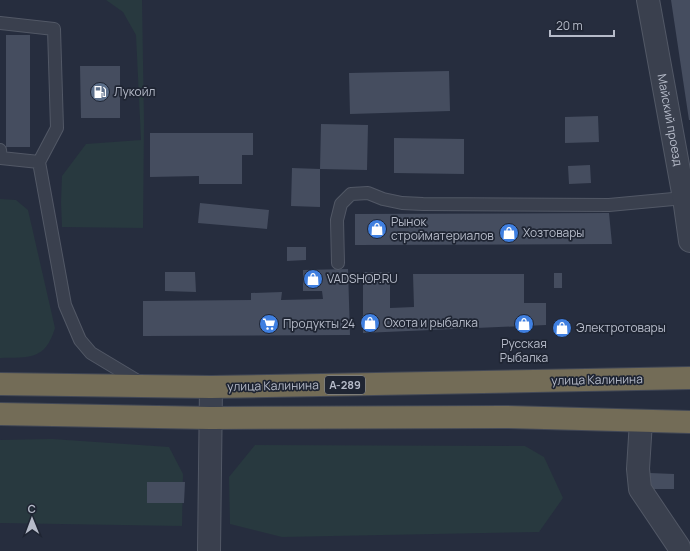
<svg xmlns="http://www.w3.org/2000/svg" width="690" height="551" font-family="Manrope,sans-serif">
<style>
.green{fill:#28393f}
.building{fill:#454d5f}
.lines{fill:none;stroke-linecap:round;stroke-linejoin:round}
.lane-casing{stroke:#525866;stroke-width:14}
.street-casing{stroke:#525866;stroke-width:24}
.highway-casing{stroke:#424856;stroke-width:24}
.lane{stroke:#3a404e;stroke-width:12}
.street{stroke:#3a404e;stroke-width:22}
.highway{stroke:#736c57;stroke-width:22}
.labels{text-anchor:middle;stroke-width:3.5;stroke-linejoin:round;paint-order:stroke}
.shield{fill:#1f2533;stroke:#898e9c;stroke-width:1}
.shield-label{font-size:11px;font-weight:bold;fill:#b6bbc9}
.poi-label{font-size:12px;fill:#b6bbc9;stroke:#1f2533;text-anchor:start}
.street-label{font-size:12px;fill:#b6bbc9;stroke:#1f2533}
</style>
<rect width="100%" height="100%" fill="#262d3e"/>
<path class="green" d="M 106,0 L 142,0 L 144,122 L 143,228 L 62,227 L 61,202 L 62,176 L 86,144 L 141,140 L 136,35 L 123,12 Z
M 0,199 L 16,200 L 28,210 L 55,328 C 45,361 29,357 0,358 Z
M 52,439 L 169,447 L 183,474 L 182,526 L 0,523 L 0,440 Z
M 255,445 L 525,446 L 544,457 L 563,498 L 539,532 L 282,537 L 230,524 L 229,477 Z"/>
<path class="building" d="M 671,0 L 690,0 L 690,120 L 689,120 Z
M 6,35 L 30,35 L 30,147 L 6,147 Z
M 80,66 L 120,66 L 120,118 L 81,118 Z
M 449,71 L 450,111 L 350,114 L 349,73 Z
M 598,116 L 599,142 L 565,143 L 565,117 Z
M 321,124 L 368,125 L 367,170 L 320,169 Z
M 150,133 L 253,133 L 253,155 L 242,155 L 242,184 L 199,184 L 199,176 L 150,177 Z
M 394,138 L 464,139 L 464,174 L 394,173 Z
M 590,165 L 591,183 L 569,184 L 568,166 Z
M 292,168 L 320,169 L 320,207 L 291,206 Z
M 200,203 L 269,210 L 267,229 L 198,223 Z
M 609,213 L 612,244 L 355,245 L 355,214 Z
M 287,247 L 306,247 L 306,260 L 287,261 Z
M 348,269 L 350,335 L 143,336 L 143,301 L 251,300 L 251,293 L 282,292 L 281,300 L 323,299 L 322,291 L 303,291 L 303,270 Z
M 165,272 L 195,272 L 196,292 L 165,291 Z
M 363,272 L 390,272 L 390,308 L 414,307 L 413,274 L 524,274 L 524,303 L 546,303 L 546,325 L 363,333 Z
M 554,273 L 562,273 L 562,288 L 554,288 Z
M 650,473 L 674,474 L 674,489 L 650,489 Z
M 147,482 L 185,482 L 184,503 L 147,503 Z"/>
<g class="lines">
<g class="lane-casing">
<path id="lane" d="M 0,23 L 54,29 L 57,128 L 39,162
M 0,150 L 1,158 L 39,162 L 65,305 L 80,340 L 91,353 L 141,383
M 338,263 L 337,220 L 341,204 L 351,194 L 368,193 L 383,199 L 402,203 L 423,204 L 609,205 L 684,198"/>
</g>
<g class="street-casing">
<g id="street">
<path id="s1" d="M 648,0 L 684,198 L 690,241"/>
<path d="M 641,421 L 638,469 L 640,489 L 679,547 L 679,551"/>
<path d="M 209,551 L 211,387"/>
</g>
</g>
<g class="highway-casing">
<path id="highway" d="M 0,384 L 211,387 L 690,378
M 0,414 L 210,418 L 506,417 L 690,422"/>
</g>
<use href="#lane" class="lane"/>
<use href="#street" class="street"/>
<use href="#highway" class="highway"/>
</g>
<defs>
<g id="fuel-disc" transform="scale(1)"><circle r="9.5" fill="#5c6f8a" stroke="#1f2533"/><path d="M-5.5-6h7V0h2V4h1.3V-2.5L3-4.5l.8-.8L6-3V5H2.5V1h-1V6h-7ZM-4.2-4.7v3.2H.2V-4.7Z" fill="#fff"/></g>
<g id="shop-disc" transform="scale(1)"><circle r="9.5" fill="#3f7fe0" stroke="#1f2533"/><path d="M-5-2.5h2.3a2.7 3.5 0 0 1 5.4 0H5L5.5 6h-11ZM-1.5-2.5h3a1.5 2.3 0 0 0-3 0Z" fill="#fff"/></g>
<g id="supermarket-disc" transform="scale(1)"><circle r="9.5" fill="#3f7fe0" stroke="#1f2533"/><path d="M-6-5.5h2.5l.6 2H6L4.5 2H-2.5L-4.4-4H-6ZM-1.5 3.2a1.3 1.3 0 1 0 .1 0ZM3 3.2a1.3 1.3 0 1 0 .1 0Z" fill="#fff"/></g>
</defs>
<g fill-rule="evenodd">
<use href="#fuel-disc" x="100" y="92"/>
<use href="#shop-disc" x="377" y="229"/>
<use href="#shop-disc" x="509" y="233"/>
<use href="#shop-disc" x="313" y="279"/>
<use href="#shop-disc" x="370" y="323"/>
<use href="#supermarket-disc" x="269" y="324"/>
<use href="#shop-disc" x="524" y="324"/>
<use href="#shop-disc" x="562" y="328"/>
</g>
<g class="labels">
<rect class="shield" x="325" y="376" width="40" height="18" rx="3"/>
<g class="shield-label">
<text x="345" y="389">А-289</text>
</g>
<g class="poi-label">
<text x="114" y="96">Лукойл</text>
<text x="391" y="226">Рынок<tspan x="391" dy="14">стройматериалов</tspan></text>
<text x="523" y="237">Хозтовары</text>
<text x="327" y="283">VADSHOP.RU</text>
<text x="384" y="327">Охота и рыбалка</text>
<text x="283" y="328">Продукты 24</text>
<text x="576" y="332">Электротовары</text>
<text x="524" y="348" text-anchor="middle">Русская<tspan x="524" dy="14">Рыбалка</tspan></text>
</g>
<g class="street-label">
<text dy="4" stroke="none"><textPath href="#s1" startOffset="122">Майский проезд</textPath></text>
<text transform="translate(597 380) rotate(-1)" y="4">улица Калинина</text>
<text transform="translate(273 386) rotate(-1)" y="4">улица Калинина</text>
</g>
</g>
<g transform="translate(32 519) rotate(359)" stroke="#1f2533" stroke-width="3" paint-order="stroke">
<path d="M0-3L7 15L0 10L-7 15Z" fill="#b6bbc9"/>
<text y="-6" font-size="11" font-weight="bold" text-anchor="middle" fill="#b6bbc9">С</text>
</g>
<path d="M550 30v6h64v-6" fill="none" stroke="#b6bbc9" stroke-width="2"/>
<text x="556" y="30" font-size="12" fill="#b6bbc9" stroke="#1f2533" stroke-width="3" paint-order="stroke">20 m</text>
</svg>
